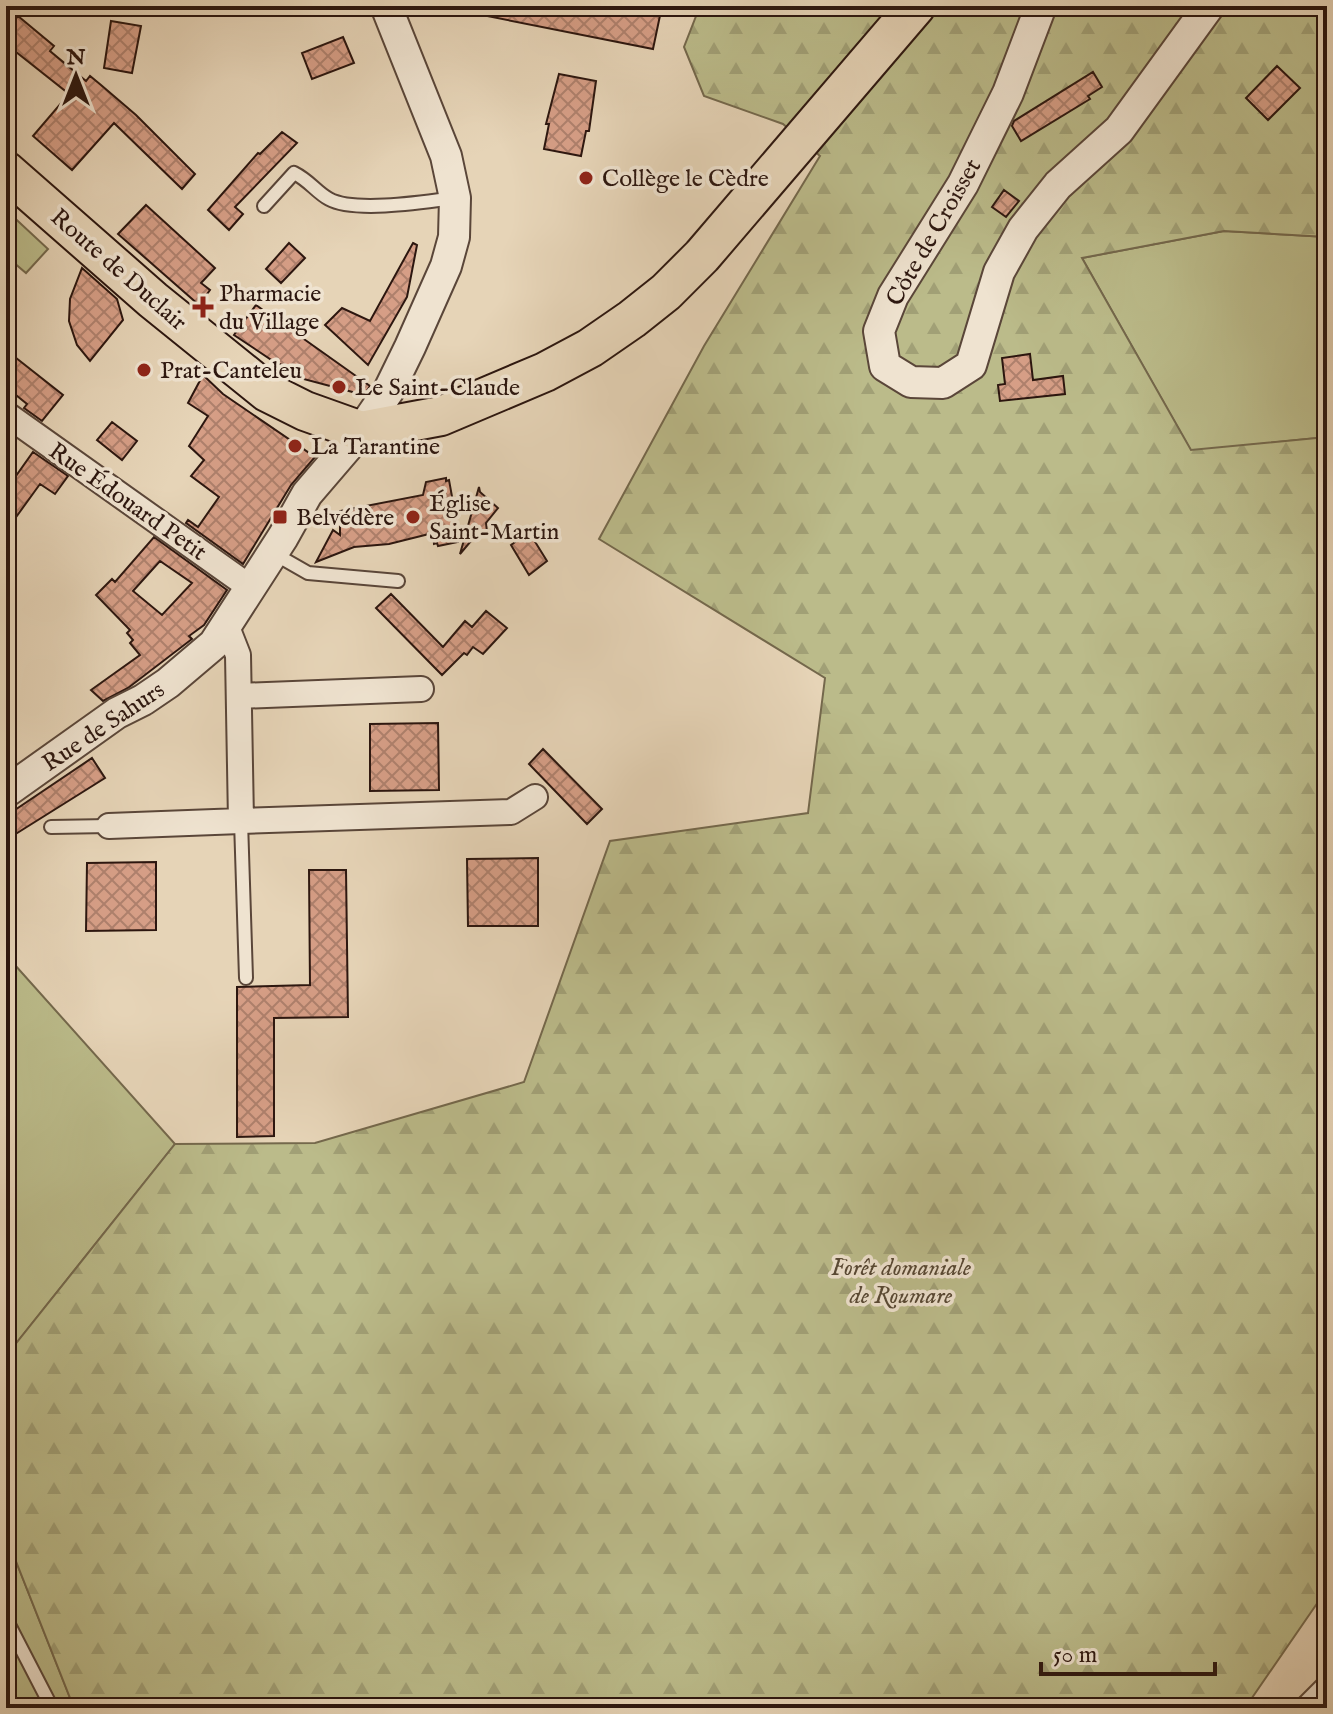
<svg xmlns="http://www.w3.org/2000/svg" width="1333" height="1714" font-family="'IM FELL English',serif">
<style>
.green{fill:#bbbb8a;stroke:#74684c;stroke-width:2}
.forest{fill:url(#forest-firs);stroke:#74684c;stroke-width:2}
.building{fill:url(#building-cross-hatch);stroke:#2c160f;stroke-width:2;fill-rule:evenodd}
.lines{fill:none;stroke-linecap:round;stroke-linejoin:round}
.service-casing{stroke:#5a4639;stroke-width:16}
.minor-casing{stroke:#5a4639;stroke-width:28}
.tertiary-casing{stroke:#5a4639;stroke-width:34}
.primary-casing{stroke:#2c160f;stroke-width:42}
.service{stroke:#efe3d0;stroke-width:12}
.minor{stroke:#efe3d0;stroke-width:24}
.tertiary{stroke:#efe3d0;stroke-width:30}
.primary{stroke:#e6d4b7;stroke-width:38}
.poi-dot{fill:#8f2418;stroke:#efe3d0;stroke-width:3}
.labels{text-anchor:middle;stroke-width:7;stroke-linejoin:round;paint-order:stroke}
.poi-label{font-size:24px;fill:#2c160f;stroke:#efe3d0;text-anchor:start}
.street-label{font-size:24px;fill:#2c160f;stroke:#efe3d0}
.park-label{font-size:24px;font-style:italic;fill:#574834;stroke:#efe3d0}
</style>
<defs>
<pattern id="forest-firs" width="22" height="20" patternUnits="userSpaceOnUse" patternTransform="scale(2)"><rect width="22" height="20" fill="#bbbb8a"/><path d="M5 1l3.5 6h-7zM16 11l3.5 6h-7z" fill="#a1a076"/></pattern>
<pattern id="building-cross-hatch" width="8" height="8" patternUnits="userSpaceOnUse" patternTransform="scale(2)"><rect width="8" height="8" fill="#d69e86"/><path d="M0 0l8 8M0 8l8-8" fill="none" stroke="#ae806c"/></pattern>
</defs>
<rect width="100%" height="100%" fill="#e6d4b7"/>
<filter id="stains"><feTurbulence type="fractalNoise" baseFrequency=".0025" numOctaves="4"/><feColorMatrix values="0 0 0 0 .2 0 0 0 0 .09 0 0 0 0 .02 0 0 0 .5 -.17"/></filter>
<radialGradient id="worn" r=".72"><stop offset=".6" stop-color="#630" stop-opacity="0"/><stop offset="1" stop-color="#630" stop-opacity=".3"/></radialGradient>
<path class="green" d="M 6,210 L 48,249 L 26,273 L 6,256 Z
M 1224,231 L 1327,237 L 1327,437 L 1191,451 L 1082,258 Z
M 6,955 L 175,1144 L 6,1356 Z
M 6,1536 L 74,1708 L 6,1708 Z"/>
<path class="forest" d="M 700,6 L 1327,6 L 1327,237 L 1224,231 L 1082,258 L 1191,450 L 1327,437 L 1327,1589 L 1245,1708 L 74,1708 L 6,1536 L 6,1356 L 175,1144 L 315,1143 L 524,1082 L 610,841 L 808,813 L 825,678 L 599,539 L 704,346 L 820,156 L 783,124 L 704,96 L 684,47 Z"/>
<path class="building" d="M 483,6 L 662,6 L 653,49 L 482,15 Z
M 18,16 L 54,46 L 50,51 L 86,81 L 90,76 L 101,85 L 136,115 L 195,174 L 182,189 L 114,123 L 72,170 L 33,136 L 69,94 L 6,44 L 6,31 Z
M 111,21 L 141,26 L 132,73 L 104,68 Z
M 343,37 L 354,63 L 312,79 L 302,53 Z
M 1277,66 L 1300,88 L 1268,120 L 1246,98 Z
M 1093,72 L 1102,87 L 1088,96 L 1090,99 L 1021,141 L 1012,126 L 1014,121 Z
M 559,74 L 596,81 L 589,131 L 586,131 L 581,156 L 544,149 L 549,124 L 546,124 Z
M 282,132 L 297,143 L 235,207 L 243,214 L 229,230 L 208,210 L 258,153 L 260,154 Z
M 1004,190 L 1019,201 L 1006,217 L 992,207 Z
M 146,205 L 215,268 L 201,283 L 210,290 L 199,305 L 118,234 Z
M 289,243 L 305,258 L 281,283 L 266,269 Z
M 413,243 L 417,245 L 407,297 L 368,365 L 325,325 L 342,308 L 370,321 Z
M 82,268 L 117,299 L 123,320 L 90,361 L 77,345 L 69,321 L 70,299 Z
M 256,305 L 370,386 L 364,395 L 296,377 L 293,368 L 276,363 L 234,335 Z
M 6,350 L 63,395 L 42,421 L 24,408 L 27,404 L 6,387 Z
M 1030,354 L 1033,380 L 1063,376 L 1065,394 L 1000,401 L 998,385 L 1005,384 L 1002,358 Z
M 203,375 L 223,394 L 315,457 L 291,485 L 243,564 L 186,523 L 188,520 L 198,527 L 219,497 L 191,476 L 204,460 L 189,446 L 208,416 L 188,403 Z
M 112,422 L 137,441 L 122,460 L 97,440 Z
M 33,452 L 68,476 L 55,494 L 40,484 L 6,531 L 6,490 Z
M 446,478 L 446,481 L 449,480 L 459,535 L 458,542 L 438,546 L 437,543 L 434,544 L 433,533 L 389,544 L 354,547 L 316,562 L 333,530 L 340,535 L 340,511 L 423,495 L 426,482 Z
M 479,487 L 480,492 L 498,508 L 486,523 L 487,532 L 476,535 L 460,554 Z
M 529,532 L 547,561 L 529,575 L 511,545 Z
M 154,537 L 227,590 L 204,625 L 189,636 L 192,639 L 128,688 L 103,701 L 91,690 L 140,655 L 130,643 L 133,640 L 127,633 L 130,630 L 96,595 L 112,579 L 115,582 ZM 160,561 L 192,583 L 162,615 L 133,591 Z
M 391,594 L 443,647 L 465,621 L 472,627 L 486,611 L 507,628 L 483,654 L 473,647 L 467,655 L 464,653 L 442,675 L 376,608 Z
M 438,723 L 439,790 L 370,791 L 370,724 Z
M 543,749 L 602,809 L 587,824 L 529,764 Z
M 92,758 L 105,778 L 6,840 L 6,816 Z
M 538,858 L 538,926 L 468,926 L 467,859 Z
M 156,862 L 156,930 L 86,931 L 87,863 Z
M 309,870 L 346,870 L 348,1017 L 274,1018 L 274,1136 L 237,1137 L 237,987 L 310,985 Z"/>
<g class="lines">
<g class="service-casing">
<path id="service" d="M 264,206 L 294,173 C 310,181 316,192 329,199 C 354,213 425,202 455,198
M 273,553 L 308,573 L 398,581
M 241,821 L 246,978
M 51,827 L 109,826
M 6,1619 L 52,1708
M 1299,1708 L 1327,1680"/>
</g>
<g class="minor-casing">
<path id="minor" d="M 6,414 L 251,588
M 227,627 L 238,655 L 241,821 L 511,812 L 535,797
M 239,696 L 421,689
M 109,826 L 241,821"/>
</g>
<g class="tertiary-casing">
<path id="tertiary" d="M 1041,6 L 1008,93 L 963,184 L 893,296 L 879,331 L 885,366 L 911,382 L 943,383 L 971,365 L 999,272 L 1023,229 L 1058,185 L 1119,130 L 1209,6
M 6,792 L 117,713 L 143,700 L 168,683 L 214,644 L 283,537 L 307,494 L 361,431 L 389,390 L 410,347 L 446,266 L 454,237 L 455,198 L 446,156 L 386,6"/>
</g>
<g class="primary-casing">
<path id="primary" d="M 6,171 L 153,300 L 267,392 L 305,411 L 361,431 L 441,416 L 545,372 L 590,348 L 632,319 L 666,292 L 702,256 L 916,6"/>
</g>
<use href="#service" class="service"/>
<use href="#minor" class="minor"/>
<use href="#tertiary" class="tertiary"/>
<use href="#primary" class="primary"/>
</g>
<g class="poi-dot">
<circle cx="586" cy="178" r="8"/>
<path d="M199 295h8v8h8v8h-8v8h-8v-8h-8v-8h8z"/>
<circle cx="144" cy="370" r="8"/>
<circle cx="339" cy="387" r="8"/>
<circle cx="295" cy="446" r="8"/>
<rect x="272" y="509" width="16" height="16" rx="4"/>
<circle cx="413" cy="517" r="8"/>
</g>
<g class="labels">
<g class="poi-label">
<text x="602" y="186">Collège le Cèdre</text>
<text x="219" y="301">Pharmacie<tspan x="219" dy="28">du Village</tspan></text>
<text x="160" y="378">Prat-Canteleu</text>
<text x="355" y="395">Le Saint-Claude</text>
<text x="311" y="454">La Tarantine</text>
<text x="429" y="511">Église<tspan x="429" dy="28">Saint-Martin</tspan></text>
<text x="296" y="525">Belvédère</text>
</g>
<g class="street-label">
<text transform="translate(933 232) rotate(-60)" y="8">Côte de Croisset</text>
<text transform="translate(119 269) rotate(41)" y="8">Route de Duclair</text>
<text transform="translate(128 501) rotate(35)" y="8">Rue Édouard Petit</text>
<text transform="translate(103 726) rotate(-34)" y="8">Rue de Sahurs</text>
</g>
<g class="park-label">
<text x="901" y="1275">Forêt domaniale<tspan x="901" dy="28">de Roumare</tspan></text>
</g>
</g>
<rect width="1333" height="1714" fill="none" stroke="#e6d4b7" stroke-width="32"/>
<rect x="8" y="8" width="1317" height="1698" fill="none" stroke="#2c160f" stroke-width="4"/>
<rect x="16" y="16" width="1301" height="1682" fill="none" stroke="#2c160f" stroke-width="2"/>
<g transform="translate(76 76)" stroke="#efe3d0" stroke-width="6" paint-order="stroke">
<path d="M0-6L14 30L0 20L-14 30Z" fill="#2c160f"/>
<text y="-12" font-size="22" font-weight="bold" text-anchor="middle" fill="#2c160f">N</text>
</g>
<path d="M1041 1662v12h174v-12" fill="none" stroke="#2c160f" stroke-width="4"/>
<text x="1053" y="1662" font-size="24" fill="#2c160f" stroke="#efe3d0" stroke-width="6" paint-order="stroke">50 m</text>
<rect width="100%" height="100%" filter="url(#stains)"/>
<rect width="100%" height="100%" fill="url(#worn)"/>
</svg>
